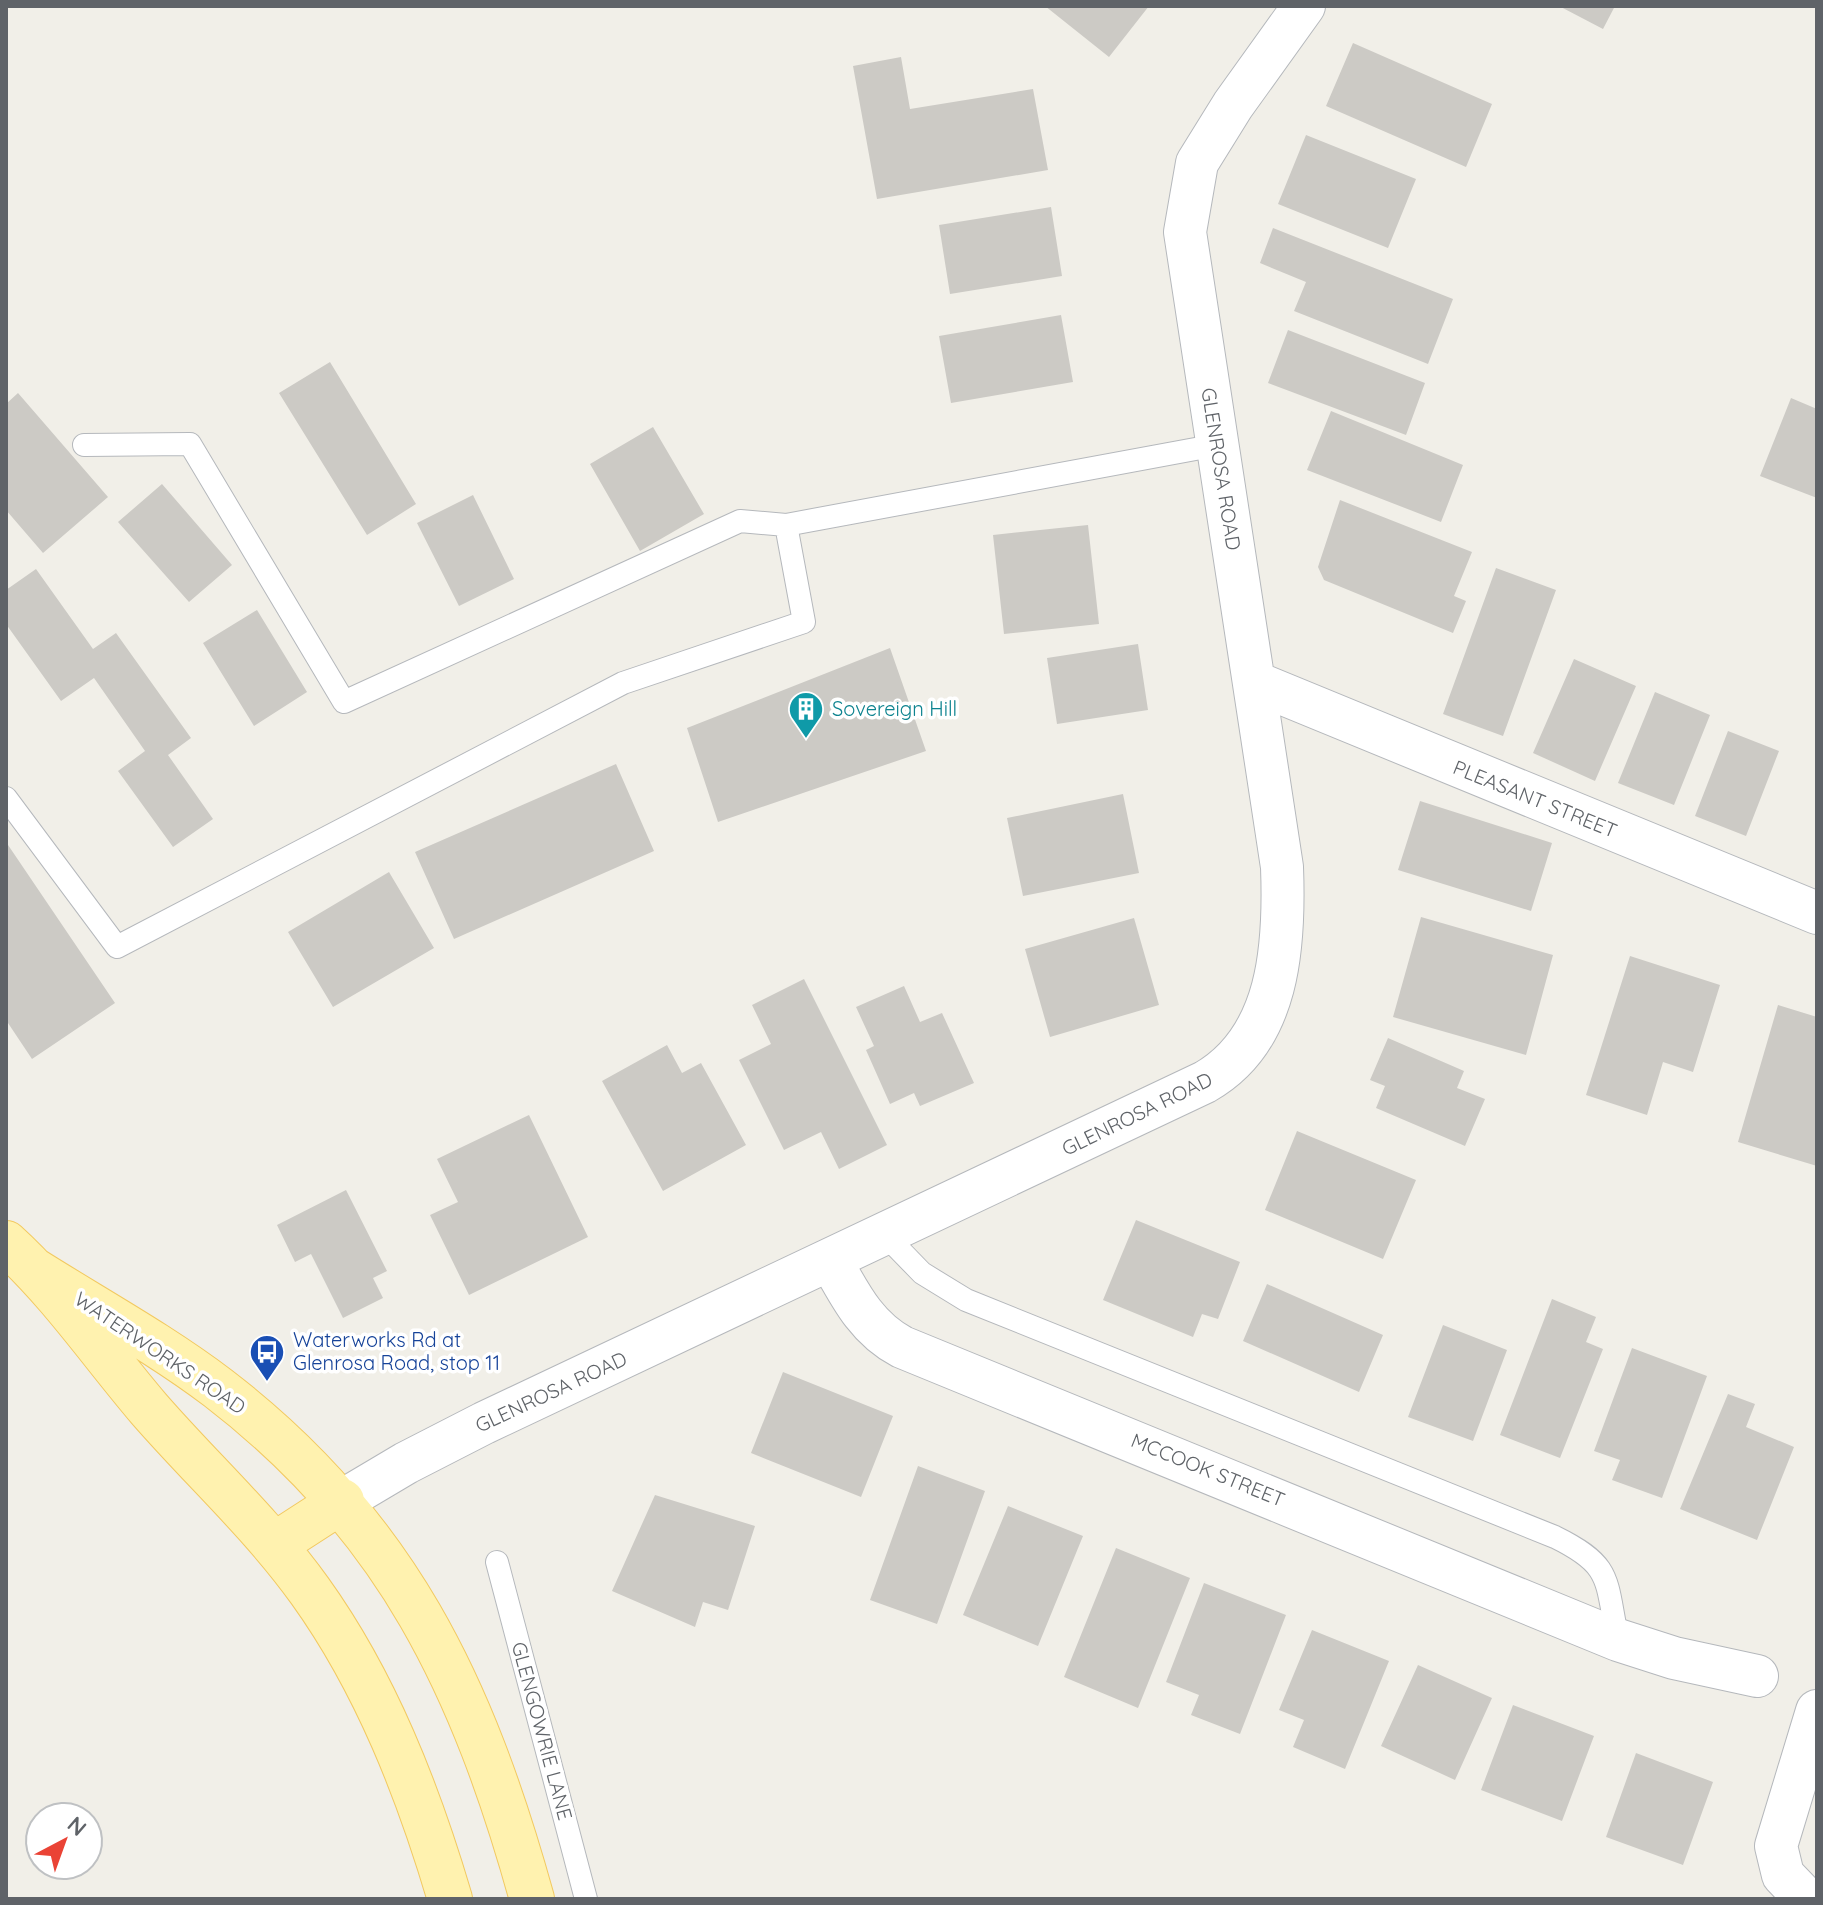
<svg xmlns="http://www.w3.org/2000/svg" width="1823" height="1905" font-family="Quicksand,sans-serif">
<style>
.building{fill:#cccac5}
.lines{fill:none;stroke-linecap:round;stroke-linejoin:round}
.service-casing{stroke:#b5b8bc;stroke-width:24}
.minor-casing{stroke:#b5b8bc;stroke-width:44}
.primary-casing{stroke:#f2c960;stroke-width:46}
.service{stroke:#fff;stroke-width:22}
.minor{stroke:#fff;stroke-width:42}
.primary{stroke:#fff2af;stroke-width:44}
.labels{text-anchor:middle;stroke-width:7;stroke-linejoin:round;paint-order:stroke}
.street-label{font-size:20px;fill:#5f6368;stroke:#fff}
.culture-label{font-size:20px;fill:#0d838f;stroke:#fff;text-anchor:start}
.transit-label{font-size:20px;fill:#164399;stroke:#fff;text-anchor:start}
</style>
<rect width="100%" height="100%" fill="#f1efe8"/>
<path class="building" d="M 1045,6 L 1149,6 L 1109,57 Z
M 1559,6 L 1615,6 L 1603,29 Z
M 1353,43 L 1492,104 L 1466,167 L 1326,106 Z
M 901,57 L 910,109 L 1033,89 L 1048,170 L 877,199 L 853,66 Z
M 1306,135 L 1416,179 L 1388,248 L 1278,204 Z
M 1051,207 L 1062,276 L 950,294 L 939,225 Z
M 1273,228 L 1453,299 L 1428,364 L 1294,311 L 1306,282 L 1260,263 Z
M 1061,315 L 1073,382 L 951,403 L 939,336 Z
M 1288,330 L 1425,383 L 1406,435 L 1268,383 Z
M 330,362 L 416,504 L 367,535 L 279,393 Z
M 18,393 L 108,497 L 43,553 L 6,510 L 6,404 Z
M 1791,398 L 1817,409 L 1817,498 L 1760,476 Z
M 1331,411 L 1463,465 L 1441,522 L 1307,470 Z
M 653,427 L 704,514 L 640,551 L 590,464 Z
M 162,484 L 232,565 L 189,602 L 118,522 Z
M 473,495 L 514,579 L 459,606 L 417,523 Z
M 1340,500 L 1472,552 L 1454,596 L 1466,601 L 1453,633 L 1324,580 L 1318,567 Z
M 1088,525 L 1099,624 L 1004,634 L 993,535 Z
M 1496,568 L 1556,590 L 1503,736 L 1443,714 Z
M 36,569 L 93,649 L 116,633 L 191,738 L 168,755 L 213,819 L 173,847 L 118,771 L 145,751 L 94,678 L 61,701 L 6,624 L 6,590 Z
M 257,610 L 307,692 L 254,726 L 203,643 Z
M 1138,644 L 1148,710 L 1057,724 L 1047,658 Z
M 890,648 L 926,751 L 718,822 L 687,728 Z
M 1574,659 L 1636,686 L 1595,781 L 1533,753 Z
M 1655,692 L 1710,715 L 1674,805 L 1618,783 Z
M 1728,731 L 1779,751 L 1746,836 L 1695,816 Z
M 616,764 L 654,851 L 454,939 L 415,852 Z
M 1123,794 L 1139,873 L 1023,896 L 1007,818 Z
M 1420,801 L 1552,843 L 1531,911 L 1398,870 Z
M 6,842 L 115,1003 L 32,1059 L 6,1020 Z
M 389,872 L 434,948 L 333,1007 L 288,932 Z
M 1421,917 L 1553,955 L 1526,1055 L 1393,1017 Z
M 1134,918 L 1159,1005 L 1050,1037 L 1025,949 Z
M 1630,956 L 1720,985 L 1693,1072 L 1663,1062 L 1647,1115 L 1586,1095 Z
M 804,979 L 887,1145 L 839,1169 L 821,1132 L 784,1150 L 739,1060 L 771,1044 L 752,1005 Z
M 904,986 L 920,1022 L 942,1013 L 974,1083 L 920,1106 L 914,1093 L 890,1104 L 866,1050 L 874,1046 L 856,1007 Z
M 1778,1005 L 1817,1017 L 1817,1166 L 1738,1142 Z
M 1388,1038 L 1464,1071 L 1457,1088 L 1485,1099 L 1465,1146 L 1376,1108 L 1385,1086 L 1370,1080 Z
M 667,1045 L 682,1073 L 701,1063 L 746,1145 L 663,1191 L 602,1081 Z
M 529,1115 L 588,1237 L 469,1295 L 430,1215 L 458,1202 L 437,1159 Z
M 1297,1131 L 1416,1180 L 1383,1259 L 1265,1210 Z
M 346,1190 L 387,1271 L 373,1278 L 383,1298 L 343,1318 L 311,1254 L 295,1262 L 277,1225 Z
M 1136,1220 L 1240,1262 L 1218,1319 L 1202,1314 L 1193,1337 L 1103,1300 Z
M 1267,1284 L 1383,1335 L 1359,1392 L 1243,1341 Z
M 1552,1299 L 1596,1317 L 1586,1342 L 1603,1349 L 1560,1458 L 1500,1435 Z
M 1443,1325 L 1507,1350 L 1473,1441 L 1408,1417 Z
M 1632,1348 L 1707,1376 L 1662,1498 L 1612,1480 L 1620,1460 L 1594,1451 Z
M 783,1372 L 893,1416 L 861,1497 L 751,1453 Z
M 1728,1394 L 1755,1404 L 1746,1427 L 1794,1447 L 1757,1540 L 1680,1509 Z
M 918,1466 L 985,1491 L 937,1624 L 870,1600 Z
M 655,1495 L 755,1526 L 728,1610 L 703,1602 L 695,1627 L 612,1591 Z
M 1008,1506 L 1083,1536 L 1038,1646 L 963,1615 Z
M 1116,1548 L 1190,1578 L 1138,1708 L 1064,1677 Z
M 1204,1583 L 1286,1615 L 1240,1734 L 1191,1715 L 1199,1695 L 1166,1682 Z
M 1312,1630 L 1389,1661 L 1345,1769 L 1293,1747 L 1304,1720 L 1279,1710 Z
M 1418,1665 L 1492,1698 L 1455,1780 L 1381,1746 Z
M 1513,1705 L 1594,1736 L 1562,1821 L 1481,1790 Z
M 1636,1753 L 1713,1782 L 1683,1865 L 1606,1837 Z"/>
<g class="lines">
<g class="service-casing">
<path id="service" d="M 84,445 L 190,444 L 344,702 L 740,521 L 786,525 L 1217,445
M 6,798 L 117,947 L 623,683 L 804,622 L 786,525
M 886,1236 L 922,1273 L 966,1300 L 1555,1537 C 1614,1566 1605,1580 1618,1640
M 497,1562 L 586,1899"/>
</g>
<g class="minor-casing">
<path id="minor" d="M 1254,682 L 1817,913
M 831,1261 C 850,1295 866,1328 902,1347 L 1618,1640 L 1674,1658 L 1757,1676
M 342,1501 L 406,1463 L 484,1423 L 1205,1082 C 1280,1039 1285,945 1282,867 L 1185,232 L 1197,163 L 1233,105 L 1304,6
M 1806,1899 L 1783,1875 L 1776,1846 L 1817,1711"/>
</g>
<g class="primary-casing">
<path id="primary" d="M 6,1243 C 60,1292 102,1354 149,1409 C 202,1470 262,1524 310,1591 C 376,1683 418,1791 450,1899
M 34,1270 C 94,1308 160,1344 218,1388 C 397,1525 473,1687 532,1899
M 274,1545 L 342,1501"/>
</g>
<use href="#service" class="service"/>
<use href="#minor" class="minor"/>
<use href="#primary" class="primary"/>
</g>
<defs>
<g id="building-pin" transform="scale(1.8)"><path d="M0 17L-7.5 6A9.5 9.5 0 1 1 7.5 6Z" fill="#0f9aa8" stroke="#fff"/><path d="M-4-6H4V6H1V3H-1V6H-4ZM-2.5-4.3h1.7v1.8h-1.7ZM.8-4.3h1.7v1.8H.8ZM-2.5-1h1.7V.8h-1.7ZM.8-1h1.7V.8H.8Z" fill="#fff"/></g>
<g id="bus-pin" transform="scale(1.8)"><path d="M0 17L-7.5 6A9.5 9.5 0 1 1 7.5 6Z" fill="#1a4fb4" stroke="#fff"/><path d="M-5-6H5V4H4V6H2V4H-2V6H-4V4H-5ZM-3.5-4V0h7V-4ZM-3.5 1.2v1.5H-2V1.2ZM2 1.2v1.5H3.5V1.2Z" fill="#fff"/></g>
</defs>
<g fill-rule="evenodd">
<use href="#building-pin" x="806" y="709"/>
<use href="#bus-pin" x="267" y="1352"/>
</g>
<g class="labels">
<g class="street-label">
<text transform="translate(1221 469) rotate(81)" y="7">GLENROSA ROAD</text>
<text transform="translate(1535 799) rotate(22)" y="7">PLEASANT STREET</text>
<text transform="translate(1137 1114) rotate(-26)" y="7">GLENROSA ROAD</text>
<text transform="translate(160 1353) rotate(34)" y="7">WATERWORKS ROAD</text>
<text transform="translate(551 1392) rotate(-25)" y="7">GLENROSA ROAD</text>
<text transform="translate(1208 1470) rotate(22)" y="7">MCCOOK STREET</text>
<text transform="translate(542 1731) rotate(75)" y="7">GLENGOWRIE LANE</text>
</g>
<g class="culture-label">
<text x="832" y="716">Sovereign Hill</text>
</g>
<g class="transit-label">
<text x="293" y="1347">Waterworks Rd at<tspan x="293" dy="23">Glenrosa Road, stop 11</tspan></text>
</g>
</g>
<rect width="1823" height="1905" fill="none" stroke="#5f6368" stroke-width="16"/>
<g transform="translate(64 1841) rotate(41)"><circle r="38" fill="#ffffff" stroke="#bfc1c3" stroke-width="2"/>
<path d="M0-6L14 30L0 20L-14 30Z" fill="#ea4335"/>
<text y="-12" font-size="22" font-weight="bold" text-anchor="middle" fill="#5f6368">N</text>
</g>
</svg>
